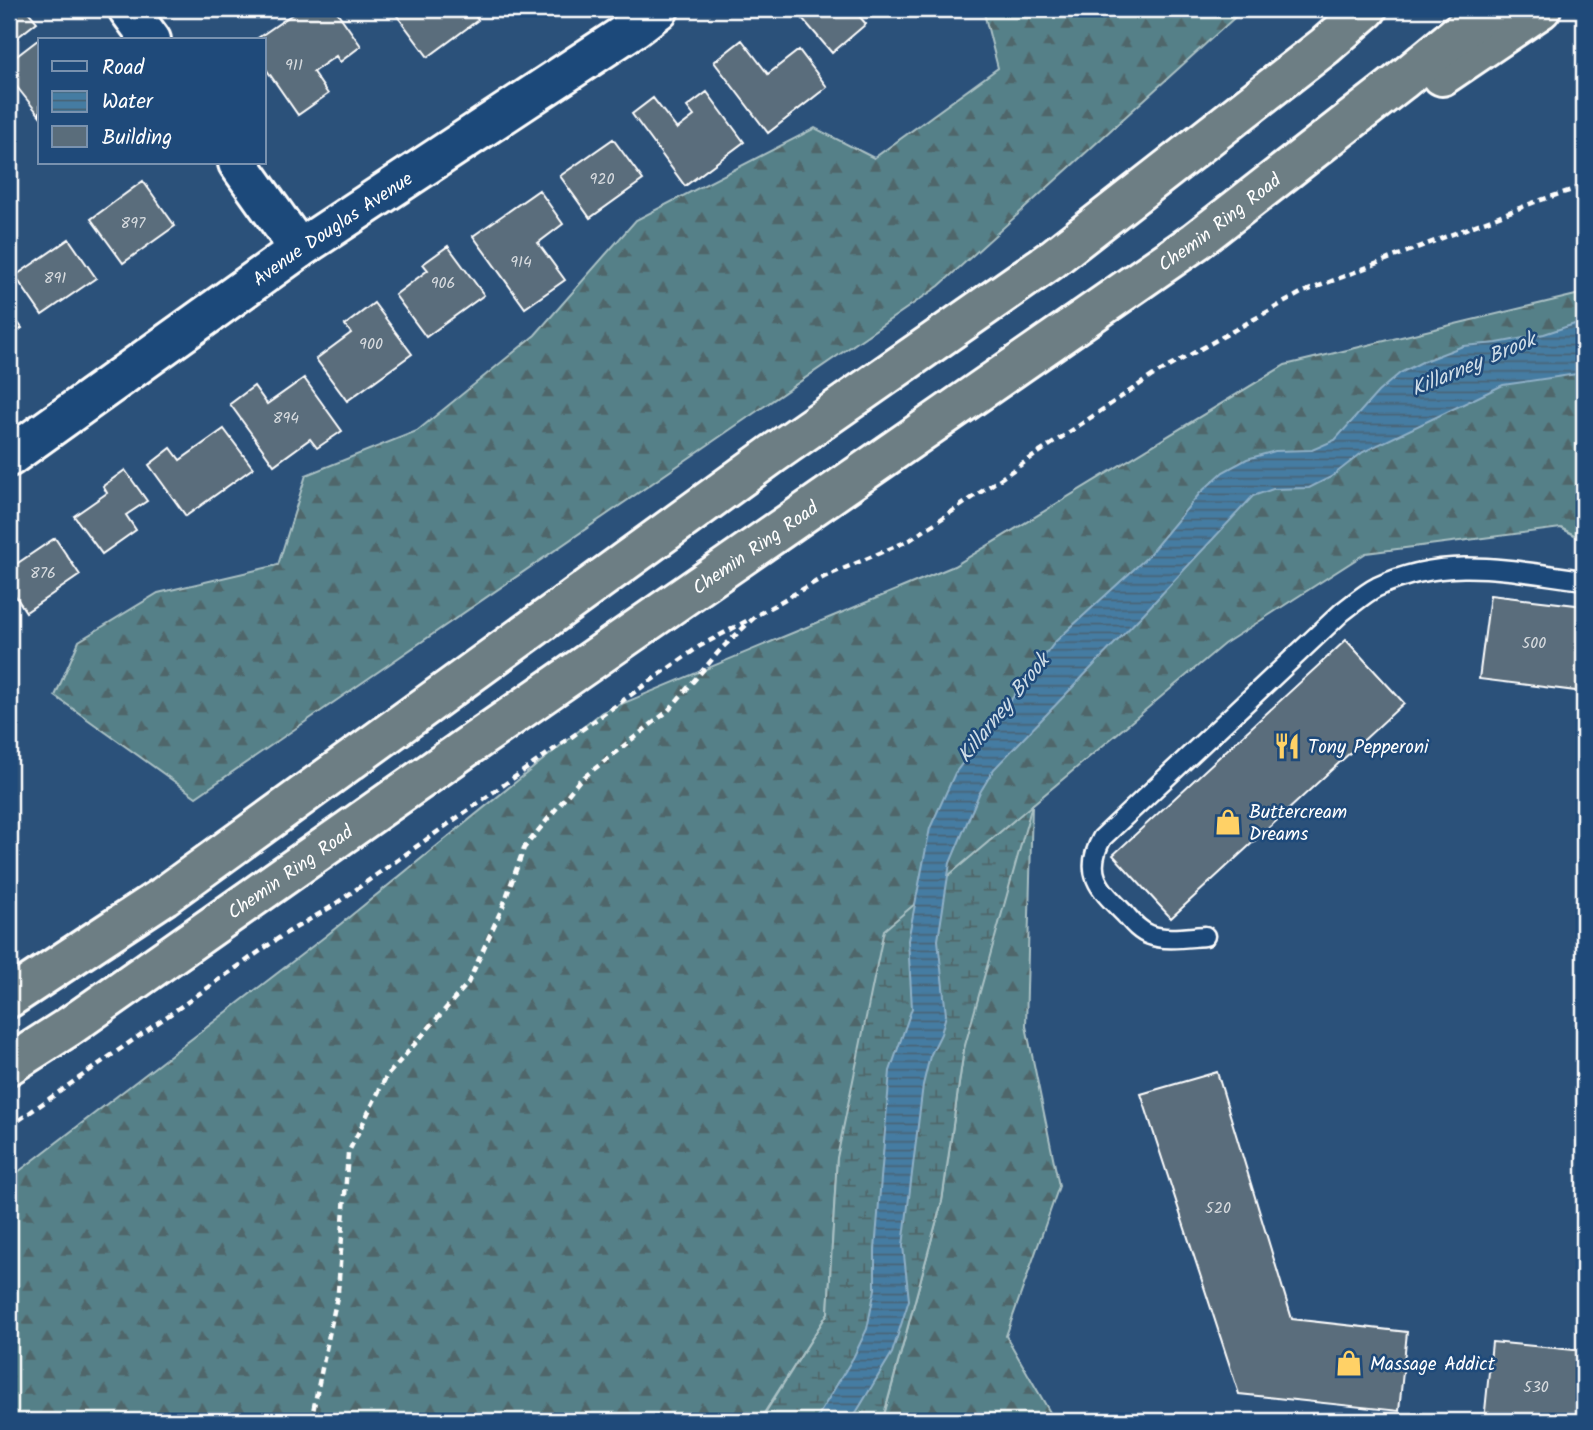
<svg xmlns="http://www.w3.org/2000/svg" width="1593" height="1430" font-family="Kalam,sans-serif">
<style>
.forest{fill:url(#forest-firs);stroke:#aac0c4;stroke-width:2}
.wetland{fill:url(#wetland-marsh);stroke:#aac0c4;stroke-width:2}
.water{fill:url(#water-rules);stroke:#8fb0c7;stroke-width:2}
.building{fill:#5a6d7b;stroke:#fff;stroke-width:2}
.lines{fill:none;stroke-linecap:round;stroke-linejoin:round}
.service-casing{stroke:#fff;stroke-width:23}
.tertiary-casing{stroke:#fff;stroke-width:44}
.trunk-casing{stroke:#fff;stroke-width:44}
.path{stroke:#fff;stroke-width:4.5;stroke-dasharray:7 5;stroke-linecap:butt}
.service{stroke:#1f4a7a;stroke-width:18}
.tertiary{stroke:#1f4a7a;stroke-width:38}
.trunk{stroke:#6d7e84;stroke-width:38}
.labels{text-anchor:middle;stroke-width:5;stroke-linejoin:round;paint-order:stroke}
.number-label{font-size:16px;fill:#d6dade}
.street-label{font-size:19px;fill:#fff;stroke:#1f4a7a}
.poi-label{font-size:19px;fill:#fff;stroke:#1f4a7a;text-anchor:start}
.water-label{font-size:21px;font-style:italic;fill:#d0dee8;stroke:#1f4a7a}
</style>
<defs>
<pattern id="forest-firs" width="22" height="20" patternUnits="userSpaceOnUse" patternTransform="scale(1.75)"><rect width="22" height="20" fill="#548088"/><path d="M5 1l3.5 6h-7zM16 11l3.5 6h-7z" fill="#50666a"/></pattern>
<pattern id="wetland-marsh" width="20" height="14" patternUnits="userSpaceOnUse" patternTransform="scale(1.75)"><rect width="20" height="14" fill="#548088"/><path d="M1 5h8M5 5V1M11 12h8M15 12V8" fill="none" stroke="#50666a"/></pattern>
<pattern id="water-rules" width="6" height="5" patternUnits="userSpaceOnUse" patternTransform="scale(1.75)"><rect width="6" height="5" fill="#457ca2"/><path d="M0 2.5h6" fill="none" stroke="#486477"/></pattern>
</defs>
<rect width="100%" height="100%" fill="#2b517a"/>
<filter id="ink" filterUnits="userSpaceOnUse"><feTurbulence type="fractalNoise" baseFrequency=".0143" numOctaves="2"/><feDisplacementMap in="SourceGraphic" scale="14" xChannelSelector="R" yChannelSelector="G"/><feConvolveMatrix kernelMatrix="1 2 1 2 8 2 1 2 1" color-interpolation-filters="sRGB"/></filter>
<g filter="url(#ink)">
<path class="forest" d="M 983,9 L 1244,9 L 939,286 L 196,797 L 55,696 L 79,641 L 158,593 L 278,565 L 306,475 L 417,431 L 535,335 L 636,220 L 815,128 L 874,158 L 998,68 Z
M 1584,293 L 1584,540 L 1561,528 L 1366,553 L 1224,644 L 1032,805 L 1026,1026 L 1059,1186 L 1006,1336 L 1055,1421 L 889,1421 L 883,1419 L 942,1201 L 964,1049 L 837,1158 L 828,1313 L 759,1421 L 9,1421 L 9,1179 L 327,935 L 602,712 L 954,566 L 1285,365 Z"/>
<path class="wetland" d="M 1032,805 L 964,1049 L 942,1201 L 883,1418 L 889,1421 L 760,1421 L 828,1313 L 837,1158 L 884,930 Z"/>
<path class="water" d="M 1584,321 L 1584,373 L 1503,385 L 1363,452 L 1331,477 L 1309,488 L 1273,489 L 1253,496 L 1144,613 L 994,769 L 979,794 L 950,863 L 938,940 L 946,1015 L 941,1034 L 930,1056 L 923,1085 L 903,1246 L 909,1300 L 892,1353 L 851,1421 L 815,1421 L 853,1358 L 867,1329 L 875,1289 L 875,1250 L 890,1071 L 912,1008 L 908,940 L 930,828 L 955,773 L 1056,641 L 1146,558 L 1200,493 L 1223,472 L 1247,459 L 1275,451 L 1312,450 L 1335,440 L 1378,392 L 1400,373 L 1424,361 L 1463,346 L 1497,343 L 1544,334 Z"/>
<path class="building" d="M 9,9 L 26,9 L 37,22 L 9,44 Z
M 300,9 L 335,9 L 361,46 L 340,62 L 336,56 L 313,72 L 328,94 L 298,115 L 264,66 L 264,40 L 255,40 Z
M 392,9 L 470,9 L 478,20 L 428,57 Z
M 799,9 L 853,9 L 866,24 L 832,53 L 796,11 Z
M 39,39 L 40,40 L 40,116 L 9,77 L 9,62 Z
M 742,40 L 768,74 L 799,50 L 827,87 L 768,133 L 714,62 Z
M 707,92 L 744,142 L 685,186 L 632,114 L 653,98 L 677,129 L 694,116 L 687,107 Z
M 613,139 L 643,180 L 590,218 L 560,176 Z
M 143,181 L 175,226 L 123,263 L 91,219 Z
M 539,190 L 563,224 L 538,243 L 565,280 L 525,308 L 473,236 Z
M 69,239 L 96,278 L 42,315 L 15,276 Z
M 448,246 L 484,295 L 426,337 L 395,295 L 428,270 L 423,264 Z
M 374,303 L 412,354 L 347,401 L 316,359 L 351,333 L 345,325 Z
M 9,311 L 22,328 L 9,338 Z
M 304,378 L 342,431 L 317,448 L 310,439 L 274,465 L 230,404 L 254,386 L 267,404 Z
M 224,429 L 253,468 L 186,516 L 149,465 L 171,448 L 180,460 Z
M 125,470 L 147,501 L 126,515 L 136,530 L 102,554 L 74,516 L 107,493 L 103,486 Z
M 55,538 L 80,575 L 26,612 L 9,586 L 9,569 Z
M 1490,595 L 1584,606 L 1584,692 L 1479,679 Z
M 1346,640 L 1404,703 L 1171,918 L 1113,855 Z
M 1217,1072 L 1292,1319 L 1407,1332 L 1399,1411 L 1239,1394 L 1141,1094 Z
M 1492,1342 L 1584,1351 L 1584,1421 L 1484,1421 Z"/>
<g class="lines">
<g class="service-casing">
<path id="service" d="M 1205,936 C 1188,937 1166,941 1150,935 C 1139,931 1132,922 1125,914 C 1101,890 1082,874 1102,838 L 1342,612 C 1353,604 1365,593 1377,587 C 1447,554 1511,571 1584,580"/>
</g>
<g class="tertiary-casing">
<g id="tertiary">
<path d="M 128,9 L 151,40"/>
<path d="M 238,163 L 299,249"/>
<path id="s1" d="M 9,457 L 299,249 L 634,28 L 659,9"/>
</g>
</g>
<g class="trunk-casing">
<g id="trunk">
<path d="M 1442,76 L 1541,9"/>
<path d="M 9,998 L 164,896 L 773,454 L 1051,260 L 1325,46 L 1367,9"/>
<path id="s2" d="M 9,1065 L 70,1026 L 464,749 L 1196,241 L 1401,81 L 1488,9"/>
</g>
</g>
<path class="path" d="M 9,1127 L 283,935 L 331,907 L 700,646 L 750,619
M 311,1421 L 338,1292 L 348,1153 L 386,1077 L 468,983 L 503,906 L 524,848 L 579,781 L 668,711 L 721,649 L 757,615 L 824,577 L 910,540 L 1152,376 L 1301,293 L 1535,202 L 1584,186"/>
<use href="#service" class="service"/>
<use href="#tertiary" class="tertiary"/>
<use href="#trunk" class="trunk"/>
</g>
</g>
<defs>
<g id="restaurant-bare" transform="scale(2.1)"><path d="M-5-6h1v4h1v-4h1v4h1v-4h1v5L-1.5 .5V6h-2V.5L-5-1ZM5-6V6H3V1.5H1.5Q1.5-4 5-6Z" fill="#ffd166" stroke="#1f4a7a" stroke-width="2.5" paint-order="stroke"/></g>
<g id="shop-bare" transform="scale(2.1)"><path d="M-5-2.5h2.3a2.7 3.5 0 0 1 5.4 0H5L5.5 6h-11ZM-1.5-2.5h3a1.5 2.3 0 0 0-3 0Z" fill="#ffd166" stroke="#1f4a7a" stroke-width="2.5" paint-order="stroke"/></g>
</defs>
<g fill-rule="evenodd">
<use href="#restaurant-bare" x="1287" y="746"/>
<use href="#shop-bare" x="1228" y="822"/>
<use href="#shop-bare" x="1349" y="1363"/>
</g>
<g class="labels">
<g class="number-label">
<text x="294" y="70">911</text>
<text x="602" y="184">920</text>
<text x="133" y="228">897</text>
<text x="521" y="267">914</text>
<text x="55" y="283">891</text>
<text x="443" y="288">906</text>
<text x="371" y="349">900</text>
<text x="286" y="423">894</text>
<text x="43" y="578">876</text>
<text x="1534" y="648">500</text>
<text x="1218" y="1213">520</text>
<text x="1536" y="1392">530</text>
</g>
<g class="street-label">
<text dy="7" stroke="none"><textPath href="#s2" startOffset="1475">Chemin Ring Road</textPath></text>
<text dy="7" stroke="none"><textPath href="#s1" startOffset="396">Avenue Douglas Avenue</textPath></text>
<text dy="7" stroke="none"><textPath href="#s2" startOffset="908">Chemin Ring Road</textPath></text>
<text dy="7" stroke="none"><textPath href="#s2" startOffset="341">Chemin Ring Road</textPath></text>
</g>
<g class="poi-label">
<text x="1308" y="753">Tony Pepperoni</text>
<text x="1249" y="818">Buttercream<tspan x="1249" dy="22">Dreams</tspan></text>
<text x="1370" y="1370">Massage Addict</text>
</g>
<g class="water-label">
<text transform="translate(1473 364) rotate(-23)" y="7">Killarney Brook</text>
<text transform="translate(1003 708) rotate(-51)" y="7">Killarney Brook</text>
</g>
</g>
<rect width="1593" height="1430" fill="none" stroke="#1f4a7a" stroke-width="35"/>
<rect x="18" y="18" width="1558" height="1395" fill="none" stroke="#fff" stroke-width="2.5" filter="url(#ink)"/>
<rect x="38" y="38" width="228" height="126" fill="#1f4a7a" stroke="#7992af" stroke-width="2"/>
<rect x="52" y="61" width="35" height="10" fill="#1f4a7a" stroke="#7992af" stroke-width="2"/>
<text x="102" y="74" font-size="21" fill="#ffffff">Road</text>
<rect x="52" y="91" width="35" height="21" fill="url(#water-rules)" stroke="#7992af" stroke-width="2"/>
<text x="102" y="108" font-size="21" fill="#ffffff">Water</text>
<rect x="52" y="126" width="35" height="21" fill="#5a6d7b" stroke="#7992af" stroke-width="2"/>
<text x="102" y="144" font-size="21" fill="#ffffff">Building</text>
</svg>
